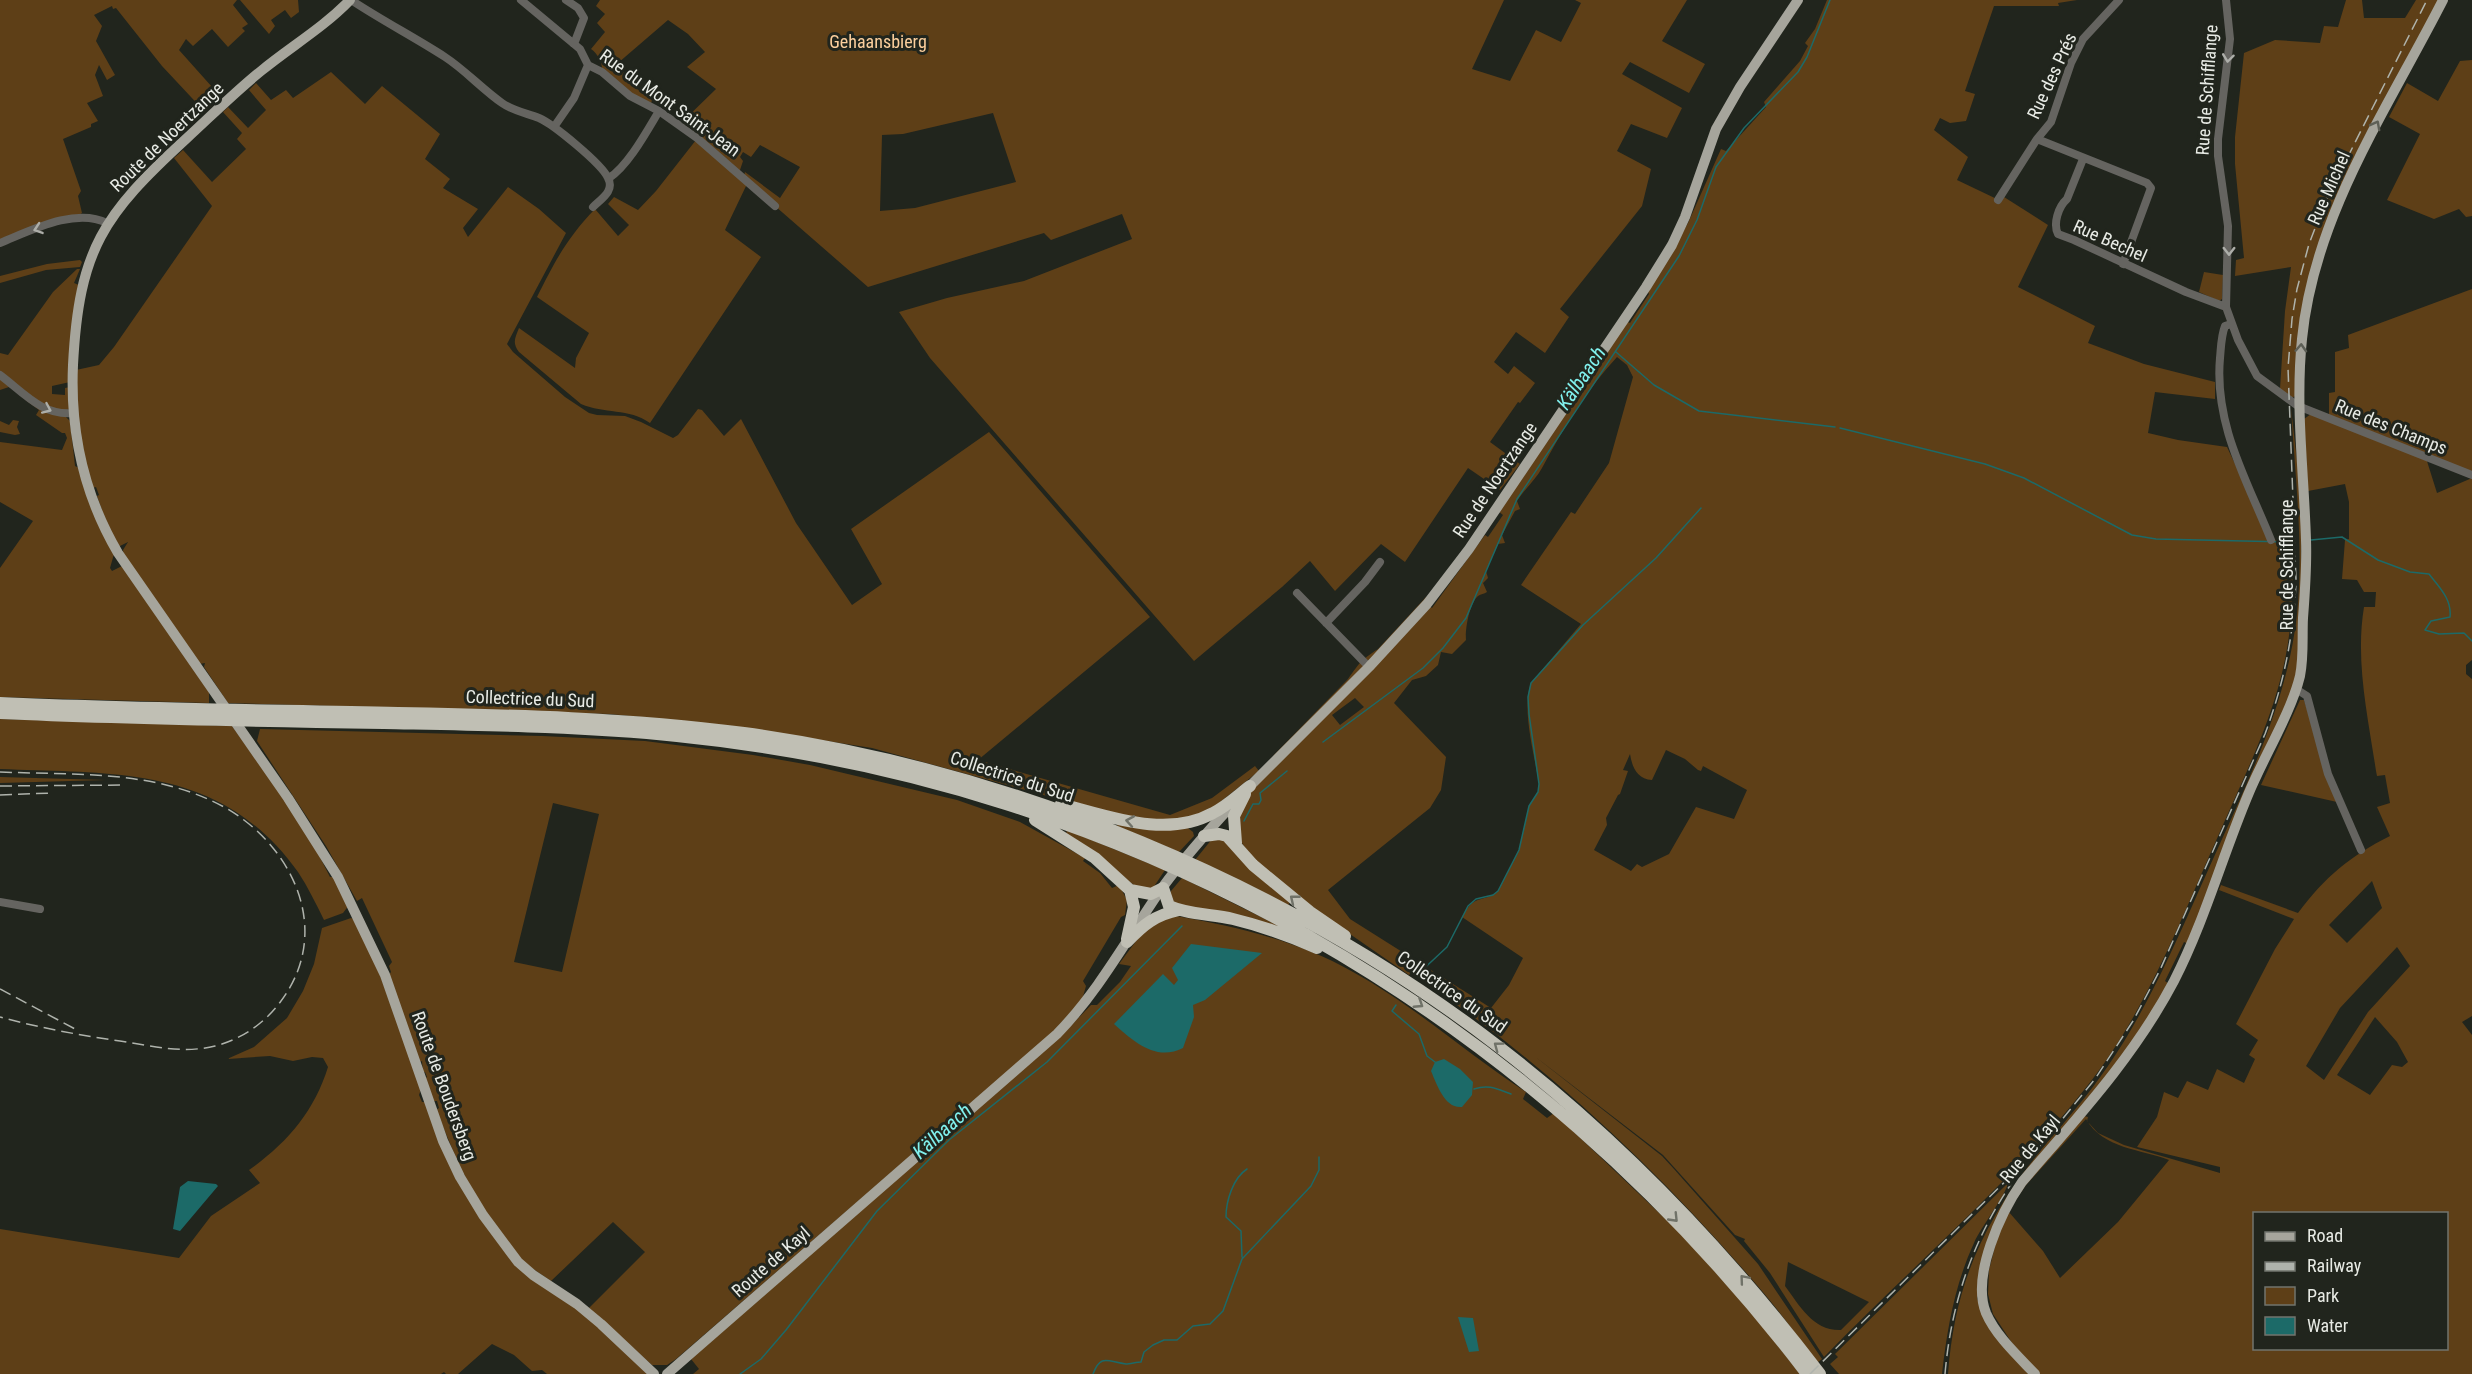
<svg xmlns="http://www.w3.org/2000/svg" width="2472" height="1374" font-family="'Roboto Condensed',sans-serif">
<style>
.green{fill:#5e3f17;fill-rule:evenodd}
.water{fill:#1c6a68}
.lines{fill:none;stroke-linecap:round;stroke-linejoin:round}
.stream{stroke:#1c6a68;stroke-width:1.5}
.minor{stroke:#656460;stroke-width:8}
.major{stroke:#a6a59c;stroke-width:10}
.highway{stroke:#c0bfb4;stroke-width:12}
.rail{stroke:#afb3ac;stroke-width:1.5;stroke-dasharray:12 6;stroke-linecap:butt}
.oneway{stroke:#adaea9}
.oneway2{stroke:#5d5f56}
.oneway3{stroke:#707268}
.labels{text-anchor:middle;stroke-width:6;stroke-linejoin:round;paint-order:stroke}
.park-label{font-size:18px;fill:#fccf9d;stroke:#21251d}
.street-label{font-size:18px;fill:#e8ebe5;stroke:#21251d}
.water-label{font-size:20px;font-style:italic;fill:#81f1ee;stroke:#21251d}
</style>
<rect width="100%" height="100%" fill="#21251d"/>
<path class="green" d="M 0,0 L 237,0 L 233,5 L 248,24 L 242,28 L 245,31 L 228,47 L 212,29 L 193,46 L 186,39 L 179,50 L 221,97 L 205,112 L 162,66 L 116,8 L 113,9 L 112,6 L 94,15 L 102,26 L 96,41 L 115,75 L 107,80 L 99,65 L 95,75 L 103,96 L 87,103 L 98,121 L 91,124 L 91,127 L 63,139 L 81,191 L 78,196 L 82,213 L 79,215 L 0,240 Z
M 240,0 L 298,0 L 299,12 L 291,18 L 285,10 L 271,20 L 275,26 L 269,34 Z
M 600,0 L 1504,0 L 1472,69 L 1510,81 L 1536,30 L 1561,42 L 1581,3 L 1575,0 L 1687,0 L 1662,41 L 1705,64 L 1689,93 L 1630,62 L 1622,74 L 1682,108 L 1667,138 L 1631,124 L 1617,151 L 1651,169 L 1642,206 L 1560,309 L 1569,317 L 1545,353 L 1516,332 L 1494,362 L 1508,374 L 1514,366 L 1535,383 L 1520,403 L 1518,402 L 1490,442 L 1520,464 L 1500,490 L 1468,468 L 1405,562 L 1381,544 L 1335,591 L 1310,561 L 1282,587 L 1194,661 L 930,358 L 899,312 L 947,298 L 1024,281 L 1132,239 L 1122,214 L 1051,240 L 1044,233 L 868,287 L 775,206 L 744,176 L 745,172 L 780,198 L 800,167 L 760,145 L 751,157 L 743,152 L 740,157 L 743,161 L 739,173 L 679,125 L 716,89 L 687,67 L 705,52 L 688,34 L 668,20 L 618,63 L 635,88 L 646,94 L 652,100 L 650,107 L 602,72 C 603,63 598,54 591,49 L 605,32 L 597,23 L 605,14 L 596,6 ZM 993,113 L 1016,182 L 915,208 L 880,211 L 882,135 L 903,134 Z
M 1827,0 L 2077,0 L 2058,3 L 2059,6 L 1994,6 L 1965,91 L 1975,94 L 1966,121 L 1950,123 L 1940,118 L 1934,130 L 1968,157 L 1957,180 L 2001,201 L 2004,197 L 2048,225 L 2018,287 L 2095,326 L 2088,343 L 2144,364 L 2215,382 L 2215,399 L 2155,392 L 2148,433 L 2178,440 L 2227,447 L 2271,540 L 2291,539 L 2290,495 C 2292,544 2296,594 2288,643 C 2278,710 2246,772 2219,834 C 2180,921 2145,1015 2084,1090 C 2007,1187 1910,1268 1824,1357 L 1770,1273 L 1744,1241 L 1745,1239 L 1735,1235 L 1663,1155 L 1533,1055 L 1662,1156 L 1674,1169 L 1758,1264 L 1822,1359 L 1817,1363 C 1799,1339 1782,1314 1762,1291 C 1664,1176 1552,1069 1427,984 L 1427,979 L 1420,977 L 1425,971 L 1417,966 L 1409,975 L 1321,914 L 1252,859 L 1240,840 L 1237,826 L 1242,805 L 1274,755 L 1348,679 C 1361,661 1360,661 1378,649 L 1426,597 L 1427,604 L 1432,608 L 1485,535 L 1488,537 L 1503,515 L 1498,511 L 1626,321 L 1630,323 L 1649,294 L 1648,292 L 1688,223 L 1721,149 L 1726,151 L 1766,107 L 1764,102 L 1800,61 L 1808,46 L 1805,43 L 1815,29 ZM 1617,357 L 1627,365 L 1633,377 L 1609,463 L 1575,514 L 1571,512 L 1521,585 L 1581,624 L 1531,683 C 1521,708 1535,757 1539,784 L 1538,792 L 1529,806 L 1519,850 L 1498,891 C 1483,904 1475,892 1462,917 L 1523,958 L 1509,985 L 1491,1008 L 1350,919 L 1328,890 L 1430,808 L 1441,790 L 1446,757 L 1394,703 L 1412,680 L 1426,676 L 1438,665 L 1441,652 L 1452,654 L 1466,640 C 1465,630 1469,604 1478,596 C 1481,594 1484,594 1487,592 L 1483,583 L 1488,578 L 1486,571 L 1498,544 L 1505,543 L 1502,535 L 1515,511 L 1520,509 L 1517,501 C 1524,490 1536,479 1542,468 C 1562,430 1587,389 1617,357 ZM 1355,698 L 1364,707 L 1340,725 L 1332,715 ZM 1666,750 L 1685,759 L 1698,770 L 1701,771 L 1703,766 L 1747,790 L 1734,819 L 1696,807 L 1669,854 L 1642,867 L 1637,864 L 1631,871 L 1594,850 L 1607,825 L 1606,818 L 1618,795 L 1620,794 L 1628,771 L 1623,770 L 1630,754 C 1632,767 1637,779 1652,780 ZM 1788,1262 L 1869,1302 L 1841,1330 C 1813,1331 1800,1306 1785,1286 Z
M 2346,0 L 2362,0 L 2364,18 L 2405,18 L 2416,0 L 2439,0 L 2322,239 L 2295,396 L 2292,398 L 2280,389 L 2285,311 L 2291,267 L 2235,276 L 2236,260 L 2244,258 L 2235,164 L 2235,137 L 2244,53 L 2275,40 L 2320,43 L 2324,26 L 2338,27 Z
M 2472,60 L 2472,216 L 2466,217 L 2459,209 L 2434,219 L 2387,200 L 2420,134 L 2389,117 L 2407,83 L 2438,101 L 2460,61 Z
M 331,72 L 365,104 L 382,86 L 440,134 L 425,159 L 450,179 L 443,188 L 478,209 L 463,228 L 468,237 L 508,187 L 539,209 L 566,233 L 507,344 L 513,352 L 565,397 L 589,413 L 597,415 L 625,416 L 641,422 L 673,438 L 678,435 L 698,409 L 702,410 L 724,436 L 741,419 L 796,523 L 852,605 L 882,584 L 851,529 L 989,432 L 1150,617 L 978,760 L 1170,815 L 1212,798 L 1255,766 L 1259,771 L 1205,814 L 1166,822 L 1102,811 L 872,748 L 731,726 L 610,714 L 228,703 L 204,667 L 205,663 L 199,664 L 124,557 L 123,550 L 128,542 L 118,547 L 110,533 L 97,496 L 99,495 L 96,487 L 93,488 L 80,447 L 76,370 L 99,365 L 114,347 L 212,206 L 174,158 L 183,150 L 212,182 L 246,149 L 237,139 L 242,133 L 223,112 L 228,107 L 248,128 L 266,110 L 249,90 L 256,83 L 271,100 L 286,90 L 293,98 Z
M 696,140 L 747,184 L 725,230 L 761,257 L 650,423 C 629,408 604,414 581,404 L 519,352 C 512,343 515,338 519,328 L 575,368 L 576,358 L 589,333 L 537,297 C 555,261 567,238 595,209 L 618,236 L 629,225 L 608,204 L 614,197 L 638,210 L 656,191 Z
M 80,260 L 82,262 L 80,267 L 46,270 L 0,283 L 0,276 L 47,264 Z
M 77,269 L 80,269 L 74,283 L 79,285 L 70,382 L 52,386 L 52,394 L 65,395 L 65,388 L 70,387 L 70,408 L 65,412 L 53,411 L 9,387 L 0,390 L 0,353 L 8,355 L 53,292 Z
M 2204,272 L 2223,275 L 2222,299 L 2219,301 L 2199,292 Z
M 2472,289 L 2472,475 L 2426,458 L 2437,493 L 2472,478 L 2472,660 L 2466,665 L 2466,674 L 2472,679 L 2472,1016 L 2462,1022 L 2472,1035 L 2472,1374 L 2039,1374 L 2018,1352 L 1993,1314 L 1988,1294 L 1989,1270 L 1999,1231 L 2015,1197 L 2084,1116 L 2088,1117 L 2087,1121 L 2098,1133 L 2124,1145 L 2220,1173 L 2220,1167 L 2137,1147 L 2157,1117 L 2164,1092 L 2178,1098 L 2187,1081 L 2208,1090 L 2217,1069 L 2244,1083 L 2255,1059 L 2249,1055 L 2258,1040 L 2236,1024 L 2275,949 L 2294,919 L 2219,890 L 2221,885 L 2298,913 C 2325,877 2350,856 2390,836 L 2377,807 L 2390,803 L 2385,775 L 2377,776 L 2376,771 C 2368,717 2355,661 2364,607 L 2375,607 L 2376,592 L 2364,592 L 2357,580 L 2342,579 L 2345,540 L 2349,539 L 2349,502 L 2345,484 L 2308,491 L 2304,419 L 2311,414 L 2318,417 L 2329,416 L 2329,393 L 2335,392 L 2335,352 L 2349,348 L 2348,335 ZM 2372,881 L 2382,908 L 2347,943 L 2329,925 ZM 2397,947 L 2410,966 L 2368,1012 L 2324,1080 L 2306,1066 L 2340,1008 ZM 2375,1017 L 2397,1042 L 2408,1062 L 2402,1067 L 2392,1065 L 2370,1095 L 2337,1075 ZM 2086,1119 C 2103,1149 2141,1149 2169,1160 L 2118,1222 L 2060,1278 L 2043,1251 L 2008,1211 L 2026,1185 ZM 2254,1214 L 2446,1214 L 2446,1348 L 2254,1348 Z
M 24,399 L 46,412 L 65,416 L 70,421 L 75,466 L 79,468 L 114,554 L 110,568 L 112,571 L 122,566 L 209,692 L 209,703 L 0,697 L 0,568 L 33,521 L 0,502 L 0,442 L 62,450 L 67,438 L 65,433 L 62,433 L 36,415 L 39,410 Z
M 2291,408 L 2297,461 L 2301,462 L 2301,667 L 2191,945 L 2184,942 L 2165,981 L 2169,984 L 2125,1057 L 2014,1189 L 1977,1298 L 1984,1319 L 2030,1374 L 1948,1374 C 1955,1280 1986,1217 2045,1145 C 2067,1119 2089,1094 2108,1066 C 2150,1005 2179,935 2209,868 C 2246,785 2287,705 2297,614 C 2304,546 2295,476 2291,408 Z
M 13,420 L 19,421 L 17,427 L 20,434 L 15,435 L 0,432 L 0,421 L 9,425 Z
M 2300,700 L 2304,700 L 2337,802 L 2261,785 Z
M 0,719 L 232,726 L 305,828 L 330,877 L 333,877 L 349,905 L 343,913 L 324,920 C 316,904 308,887 298,872 C 221,765 117,774 0,769 Z
M 260,729 L 542,736 L 645,741 L 753,755 L 810,765 L 957,800 L 1020,822 L 1085,858 L 1083,861 L 1100,873 L 1112,888 L 1119,885 L 1127,900 L 1125,915 L 1121,917 L 1083,981 L 1086,986 L 1082,1000 L 1052,1033 L 676,1359 L 667,1365 L 652,1365 L 589,1308 L 645,1252 L 613,1222 L 551,1281 L 523,1262 L 497,1230 L 462,1172 L 436,1110 L 439,1108 L 437,1101 L 432,1101 L 424,1079 L 427,1077 L 425,1072 L 423,1072 L 422,1061 L 420,1062 L 389,975 L 391,972 L 389,966 L 392,962 L 362,898 L 357,901 L 326,846 L 257,741 ZM 553,803 L 599,814 L 562,972 L 514,962 Z
M 0,777 L 106,780 L 0,783 Z
M 1119,822 L 1188,828 L 1193,832 L 1194,836 L 1179,852 L 1117,826 Z
M 1067,830 L 1165,870 L 1153,888 L 1142,891 L 1066,834 Z
M 1212,839 L 1223,840 L 1291,900 L 1288,906 L 1195,860 Z
M 1182,878 L 1281,927 L 1178,907 L 1169,897 L 1171,891 Z
M 1176,916 C 1238,927 1298,941 1353,972 C 1415,1006 1467,1054 1526,1092 L 1523,1099 L 1547,1118 L 1554,1113 L 1677,1230 L 1750,1310 L 1800,1374 L 693,1374 L 699,1369 L 691,1359 L 1059,1038 L 1091,1005 L 1097,1005 L 1120,982 L 1131,966 L 1119,964 L 1148,925 Z
M 351,918 L 356,920 L 375,961 L 421,1089 L 419,1095 L 422,1102 L 425,1102 L 505,1251 L 596,1323 L 648,1374 L 547,1374 L 542,1370 L 532,1371 L 514,1355 L 492,1344 L 458,1374 L 446,1374 L 444,1372 L 441,1374 L 0,1374 L 0,1229 L 179,1258 L 211,1216 L 260,1183 L 249,1170 C 287,1143 314,1112 328,1067 L 323,1058 L 312,1057 L 293,1061 L 270,1056 L 227,1059 L 254,1047 L 287,1018 L 303,991 L 314,964 L 322,928 Z
M 2008,1183 C 2006,1195 1981,1227 1974,1243 C 1955,1284 1947,1329 1942,1374 L 1839,1374 L 1830,1364 L 1838,1357 L 1835,1354 Z"/>
<path class="water" d="M 1191,944 L 1262,953 L 1205,1000 L 1193,1005 L 1194,1017 L 1183,1048 C 1156,1062 1133,1041 1114,1024 L 1163,974 L 1174,985 L 1178,980 L 1172,968 Z
M 1444,1059 L 1460,1069 L 1473,1082 L 1472,1095 L 1462,1107 C 1445,1109 1437,1085 1431,1071 L 1435,1062 Z
M 188,1181 L 216,1184 L 218,1186 L 180,1231 L 173,1229 L 180,1187 Z
M 1458,1317 L 1473,1318 L 1479,1351 L 1469,1352 Z"/>
<g class="lines">
<path class="stream" d="M 1616,352 L 1654,385 L 1699,411 L 1835,427
M 1840,428 L 1985,464 L 2024,478 L 2132,535 L 2156,539 L 2292,542
M 2311,540 L 2342,537 L 2378,560 L 2410,572 L 2429,574 C 2439,587 2452,599 2450,617 L 2431,621 L 2425,630 L 2439,634 L 2464,633 L 2472,641
M 1323,742 L 1423,668 L 1443,648 L 1466,618 L 1517,499 L 1679,256 L 1697,220 L 1716,167 L 1744,128 L 1798,72 L 1807,57 L 1830,0
M 1244,821 L 1253,804 L 1259,804 L 1261,800 L 1260,793 L 1287,771
M 1417,975 L 1447,947 L 1468,906 L 1476,899 L 1493,895 L 1498,891 L 1519,850 L 1529,806 L 1538,792 L 1539,784 L 1529,714 L 1528,697 L 1531,683 L 1583,625 L 1656,558 L 1701,508
M 1396,1005 L 1392,1011 L 1419,1034 L 1427,1056 L 1435,1062
M 1474,1089 C 1489,1084 1497,1089 1511,1094
M 1242,1257 L 1241,1231 L 1226,1217 C 1226,1201 1233,1178 1247,1169
M 740,1374 L 761,1359 L 786,1330 L 877,1211 L 949,1140 L 1047,1062 L 1182,926
M 1093,1374 C 1101,1353 1108,1362 1126,1364 C 1130,1364 1137,1362 1141,1362 L 1144,1352 L 1153,1345 L 1164,1340 L 1177,1340 L 1193,1326 L 1210,1324 L 1223,1311 L 1242,1259 L 1311,1186 L 1319,1170 L 1319,1157"/>
<path class="minor" d="M 351,0 C 381,20 414,37 445,57 C 465,70 482,89 502,103 C 513,111 526,113 539,118 C 553,124 602,164 608,178 C 615,191 601,199 593,207
M 521,0 L 580,49 L 588,65 L 602,72 L 630,96 L 659,111 L 697,138 L 775,206
M 566,0 L 578,8 L 584,18 L 574,44
M 2226,0 L 2230,39 L 2218,139 L 2218,156 L 2228,226 L 2226,307 L 2238,340 L 2257,376 L 2298,406 L 2472,475
M 554,127 L 574,98 L 588,65
M 2037,139 L 2147,183 L 2151,188 L 2123,264
M 2083,159 L 2067,199 C 2058,207 2053,224 2058,234 L 2074,240 L 2186,292 L 2226,307
M 609,178 C 628,166 647,131 659,111
M 1998,200 L 2037,139 L 2051,122 L 2071,63 L 2083,39 L 2119,0
M 0,243 C 30,231 75,207 107,223
M 2231,324 L 2225,326 C 2221,336 2221,348 2220,358 C 2214,425 2247,480 2271,540
M 0,375 C 23,392 42,416 73,413
M 1297,593 L 1369,667
M 1326,623 L 1365,582 L 1380,562
M 2296,689 L 2307,696 L 2328,774 L 2361,850
M 0,902 L 40,909"/>
<path class="major" d="M 350,0 C 323,28 290,47 261,71 C 235,92 211,116 187,138 C 103,215 79,249 73,365 C 70,431 84,495 118,553 L 288,798 L 338,877 L 385,975 L 443,1141 L 460,1177 L 483,1215 L 518,1262 L 533,1275 L 577,1304 L 601,1324 L 654,1374
M 1244,792 L 1369,667 L 1427,604 L 1469,549 L 1646,287 L 1672,245 L 1685,217 L 1716,129 L 1740,87 L 1798,0
M 667,1374 L 1057,1034 C 1099,991 1128,937 1162,888 C 1184,858 1208,831 1233,804
M 2035,1374 C 2018,1356 1996,1336 1986,1313 C 1971,1276 2001,1212 2022,1182 C 2077,1118 2134,1057 2174,981 C 2205,920 2222,857 2248,795 C 2263,758 2291,713 2300,676 C 2304,656 2302,637 2303,618 C 2305,592 2307,566 2306,540 C 2304,473 2295,406 2302,339 C 2314,215 2388,108 2443,0"/>
<path class="highway" d="M 0,703 C 132,709 265,710 398,713 C 514,715 629,718 744,733 C 1009,769 1287,883 1499,1047 C 1621,1141 1727,1252 1820,1374
M 0,713 C 128,719 256,721 384,723 C 482,725 580,726 677,736 C 1132,782 1531,1012 1807,1374
M 1061,804 C 1109,816 1166,839 1213,813 C 1227,806 1238,795 1250,786
M 1035,820 L 1095,858 L 1130,890 L 1151,894 L 1163,888 L 1169,906 C 1189,915 1212,914 1233,919 C 1262,926 1290,936 1317,948
M 1204,836 L 1219,834 L 1227,836 L 1253,865 L 1310,912 L 1345,936
M 1236,843 L 1234,816 L 1245,794
M 1127,939 L 1134,907 L 1130,890
M 1127,942 C 1143,925 1155,915 1179,910"/>
<path class="rail" d="M 0,772 C 71,775 144,770 210,800 C 287,834 337,926 281,1001 C 265,1023 242,1039 215,1046 C 183,1054 152,1046 120,1041 C 79,1035 40,1028 0,1017
M 0,786 L 126,785
M 0,795 L 52,793
M 0,989 L 77,1030
M 1810,1374 L 2038,1149 L 2095,1079 L 2133,1021 L 2160,970 L 2265,734 C 2284,683 2294,634 2296,580 L 2288,368 L 2292,319 L 2297,289 L 2309,244 L 2326,200 L 2427,0
M 1945,1374 C 1951,1304 1972,1242 2011,1184"/>
</g>
<defs><path id="oneway-chevron" d="M-2-3.5L2.5 0L-2 3.5" fill="none" stroke-width="1.6" stroke-linecap="round" stroke-linejoin="round" transform="scale(1.5)"/></defs>
<g class="oneway">
<use href="#oneway-chevron" transform="translate(2228 58) rotate(97)"/>
<use href="#oneway-chevron" transform="translate(38 229) rotate(161)"/>
<use href="#oneway-chevron" transform="translate(2229 251) rotate(90)"/>
<use href="#oneway-chevron" transform="translate(47 409) rotate(24)"/>
</g>
<g class="oneway2">
<use href="#oneway-chevron" transform="translate(2376 125) rotate(-62)"/>
<use href="#oneway-chevron" transform="translate(2301 348) rotate(-87)"/>
</g>
<g class="oneway3">
<use href="#oneway-chevron" transform="translate(1130 821) rotate(-170)"/>
<use href="#oneway-chevron" transform="translate(1294 899) rotate(-141)"/>
<use href="#oneway-chevron" transform="translate(1419 1004) rotate(33)"/>
<use href="#oneway-chevron" transform="translate(1498 1046) rotate(-143)"/>
<use href="#oneway-chevron" transform="translate(1674 1218) rotate(46)"/>
<use href="#oneway-chevron" transform="translate(1744 1279) rotate(-130)"/>
</g>
<g class="labels">
<g class="park-label">
<text x="878" y="48">Gehaansbierg</text>
</g>
<g class="street-label">
<text transform="translate(2052 76) rotate(-65)" y="6">Rue des Prés</text>
<text transform="translate(2207 90) rotate(-86)" y="6">Rue de Schifflange</text>
<text transform="translate(670 103) rotate(36)" y="6">Rue du Mont Saint-Jean</text>
<text transform="translate(167 137) rotate(-44)" y="6">Route de Noertzange</text>
<text transform="translate(2329 188) rotate(-66)" y="6">Rue Michel</text>
<text transform="translate(2110 241) rotate(24)" y="6">Rue Bechel</text>
<text transform="translate(2391 427) rotate(22)" y="6">Rue des Champs</text>
<text transform="translate(1495 480) rotate(-56)" y="6">Rue de Noertzange</text>
<text transform="translate(2287 565) rotate(-90)" y="6">Rue de Schifflange</text>
<text transform="translate(530 699) rotate(2)" y="6">Collectrice du Sud</text>
<text transform="translate(1012 777) rotate(18)" y="6">Collectrice du Sud</text>
<text transform="translate(1452 992) rotate(35)" y="6">Collectrice du Sud</text>
<text transform="translate(444 1086) rotate(70)" y="6">Route de Boudersberg</text>
<text transform="translate(2030 1149) rotate(-50)" y="6">Rue de Kayl</text>
<text transform="translate(771 1262) rotate(-41)" y="6">Route de Kayl</text>
</g>
<g class="water-label">
<text transform="translate(1581 378) rotate(-56)" y="7">Kälbaach</text>
<text transform="translate(942 1131) rotate(-42)" y="7">Kälbaach</text>
</g>
</g>
<rect x="2253" y="1212" width="195" height="138" fill="#21251d" stroke="#71746d" stroke-width="1.5"/>
<rect x="2265" y="1232" width="30" height="9" fill="#a6a59c" stroke="#71746d" stroke-width="1.5"/>
<text x="2307" y="1242" font-size="18" fill="#e8ebe5">Road</text>
<rect x="2265" y="1262" width="30" height="9" fill="#afb3ac" stroke="#71746d" stroke-width="1.5"/>
<text x="2307" y="1272" font-size="18" fill="#e8ebe5">Railway</text>
<rect x="2265" y="1287" width="30" height="18" fill="#5e3f17" stroke="#71746d" stroke-width="1.5"/>
<text x="2307" y="1302" font-size="18" fill="#e8ebe5">Park</text>
<rect x="2265" y="1317" width="30" height="18" fill="#1c6a68" stroke="#71746d" stroke-width="1.5"/>
<text x="2307" y="1332" font-size="18" fill="#e8ebe5">Water</text>
</svg>
